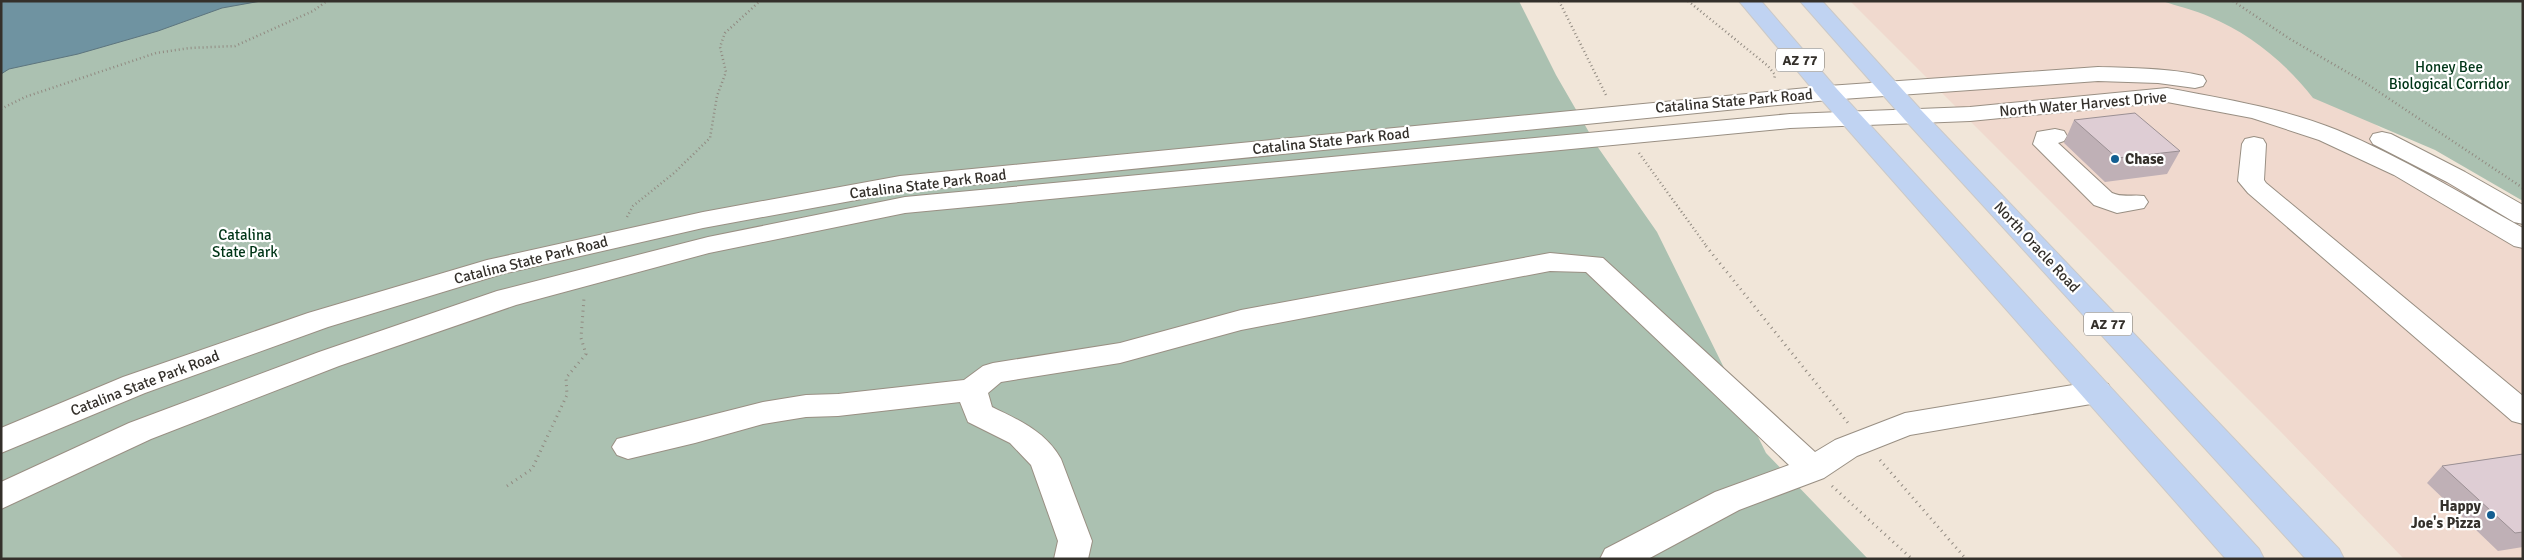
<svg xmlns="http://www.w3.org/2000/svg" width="2524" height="560" font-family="Signika,sans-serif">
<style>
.commercial{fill:#f0d9ce}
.green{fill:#abc1b1}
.water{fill:#6f93a1;stroke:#5d757e}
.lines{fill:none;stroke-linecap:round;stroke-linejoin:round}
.minor-casing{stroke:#998f83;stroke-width:2}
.highway-casing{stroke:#cac9c8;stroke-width:2}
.path-far1{stroke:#918a81;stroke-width:2.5;stroke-dasharray:1 3;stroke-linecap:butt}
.path{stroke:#918a81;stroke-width:3;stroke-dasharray:1 4.5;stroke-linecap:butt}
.minor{fill:#fff;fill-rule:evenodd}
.highway{fill:#c0d3f2;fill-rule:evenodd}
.wall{fill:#bfb0b6}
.building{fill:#decdd4;stroke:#9b9094}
.poi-dot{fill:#135e91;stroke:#fff;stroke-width:2}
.labels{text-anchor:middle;stroke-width:4.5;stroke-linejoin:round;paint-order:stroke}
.shield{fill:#fff;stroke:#716e6b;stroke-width:1}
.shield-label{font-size:14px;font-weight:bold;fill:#34302b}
.park-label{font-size:15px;fill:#003517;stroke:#fff}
.street-label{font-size:15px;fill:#34302b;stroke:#fff}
.poi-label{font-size:15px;font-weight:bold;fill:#34302b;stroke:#fff;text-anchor:start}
</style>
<rect width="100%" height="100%" fill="#f1e6d9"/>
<path class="commercial" d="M 1850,1 L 2212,1 L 2523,236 L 2523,559 L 2404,559 L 2280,431 Z"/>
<path class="green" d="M 1,1 L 1519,1 L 1556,75 L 1597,146 L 1657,232 L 1766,453 L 1868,559 L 1,559 Z
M 2162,1 L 2523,1 L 2523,201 L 2435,150 L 2313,98 C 2287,64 2249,33 2210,17 C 2195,10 2177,6 2162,1 Z"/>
<path class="water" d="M 1,1 L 261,1 L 222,8 L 158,31 L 78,54 L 9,69 L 1,74 Z"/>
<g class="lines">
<g class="minor-casing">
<path id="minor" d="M 2098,67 C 2133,68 2169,68 2203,76 L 2206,81 L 2203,86 L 2195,88 L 2158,83 L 2098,81 L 1828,100 L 900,192 L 703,228 L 502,274 L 328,327 L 145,393 L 1,453 L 1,428 L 123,377 L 308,313 L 487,260 L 703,212 L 900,176 L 1828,86 Z
M 2167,88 C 2224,99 2283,108 2337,130 C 2402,157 2462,194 2523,228 L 2523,248 L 2514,246 L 2394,175 L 2319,140 L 2252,118 L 2167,102 L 1970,121 L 1790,128 L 905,213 L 709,253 L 516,305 L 339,366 L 151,439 L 1,509 L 1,482 L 129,423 L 319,352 L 497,291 L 708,237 L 905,197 L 1790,114 L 1970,107 Z
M 2055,129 L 2064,131 L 2067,136 L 2064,141 L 2058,143 L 2112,193 C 2123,198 2133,194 2144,196 L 2148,202 L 2144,208 L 2117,213 L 2094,205 L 2033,144 L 2037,132 Z
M 2382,132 L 2391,134 L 2465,172 L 2523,205 L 2523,224 L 2514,222 L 2447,182 L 2373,144 L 2370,139 L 2373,134 Z
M 2254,137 L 2263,139 L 2266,144 L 2264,180 L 2266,183 L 2523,396 L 2523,424 L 2512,421 L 2248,193 L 2238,181 L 2242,144 L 2245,139 Z
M 1550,253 L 1603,258 L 1815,452 L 1835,440 L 1905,413 L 2097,381 L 2108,384 L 2112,392 L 2108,400 L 2097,403 L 1910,435 L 1857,456 L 1824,478 L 1739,510 L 1648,559 L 1600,559 L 1605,549 L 1715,492 L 1789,465 L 1586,272 L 1550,271 L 1241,330 L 1120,363 L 1001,382 L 988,393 L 992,407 C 1019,420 1046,432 1061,459 L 1092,541 L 1088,559 L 1054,559 L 1058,541 L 1031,465 L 1010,443 L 968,422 L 960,402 L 838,416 L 806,417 L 763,424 L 695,443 L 628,459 L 617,455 L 612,447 L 617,439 L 763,402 L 806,395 L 838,394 L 964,380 L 983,366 L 993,363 L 1120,343 L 1241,310 Z"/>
</g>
<g class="highway-casing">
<path id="highway" d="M 1739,1 L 1761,1 L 1836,88 L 2259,549 L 2264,559 L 2226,559 L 1820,98 Z
M 1800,1 L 1822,1 L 1921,110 L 2339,549 L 2344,559 L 2306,559 L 1905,120 Z"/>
</g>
<path class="path-far1" d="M 1559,1 L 1607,97
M 1688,1 L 1768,66 L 1775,75 L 1774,80
M 2233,1 L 2290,39 L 2364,82 L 2523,188
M 1,109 L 25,97 L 156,53 L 190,48 L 235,46 L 313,11 L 327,1
M 1639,153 L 1707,247
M 627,217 L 633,206 L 674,173 L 710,138 L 717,96 L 726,72 L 720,47 L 725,33 L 760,1"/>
<path class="path" d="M 1706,246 L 1848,423
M 1880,460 L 1966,559
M 507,486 L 532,469 L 567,395 L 566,378 L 586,354 L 581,338 L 584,298
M 1832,486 L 1912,559"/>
<use href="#minor" class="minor"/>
<use href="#highway" class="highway"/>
</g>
<path class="wall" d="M 2074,120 L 2180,151 L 2167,174 L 2105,182 L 2064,143 Z
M 2523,454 L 2523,547 L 2498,551 L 2427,483 L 2442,466 Z"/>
<path class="building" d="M 2135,113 L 2180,151 L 2117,158 L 2074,120 Z
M 2523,454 L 2523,532 L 2515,533 L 2442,466 Z"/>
<g class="poi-dot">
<circle cx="2115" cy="159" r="5"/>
<circle cx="2491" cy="515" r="5"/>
</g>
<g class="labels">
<g class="shield">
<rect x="1776" y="48.5" width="48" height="23" rx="4"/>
<rect x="2084" y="312.5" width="48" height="23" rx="4"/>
</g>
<g class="shield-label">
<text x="1800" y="65">AZ 77</text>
<text x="2108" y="329">AZ 77</text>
</g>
<g class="park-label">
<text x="2449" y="72">Honey Bee<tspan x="2449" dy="17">Biological Corridor</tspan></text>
<text x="245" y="240">Catalina<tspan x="245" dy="17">State Park</tspan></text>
</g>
<g class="street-label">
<text transform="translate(1734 101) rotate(-5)" y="5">Catalina State Park Road</text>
<text transform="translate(2083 104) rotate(-5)" y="5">North Water Harvest Drive</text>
<text transform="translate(1331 141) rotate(-6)" y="5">Catalina State Park Road</text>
<text transform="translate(928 184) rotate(-7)" y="5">Catalina State Park Road</text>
<text transform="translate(2037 247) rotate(47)" y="5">North Oracle Road</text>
<text transform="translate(531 260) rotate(-14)" y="5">Catalina State Park Road</text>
<text transform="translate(145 383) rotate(-21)" y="5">Catalina State Park Road</text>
</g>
<g class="poi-label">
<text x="2125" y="164">Chase</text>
<text x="2481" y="511" text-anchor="end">Happy<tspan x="2481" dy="17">Joe's Pizza</tspan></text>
</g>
</g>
<rect width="2524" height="560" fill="none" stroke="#34302b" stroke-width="5"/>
</svg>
